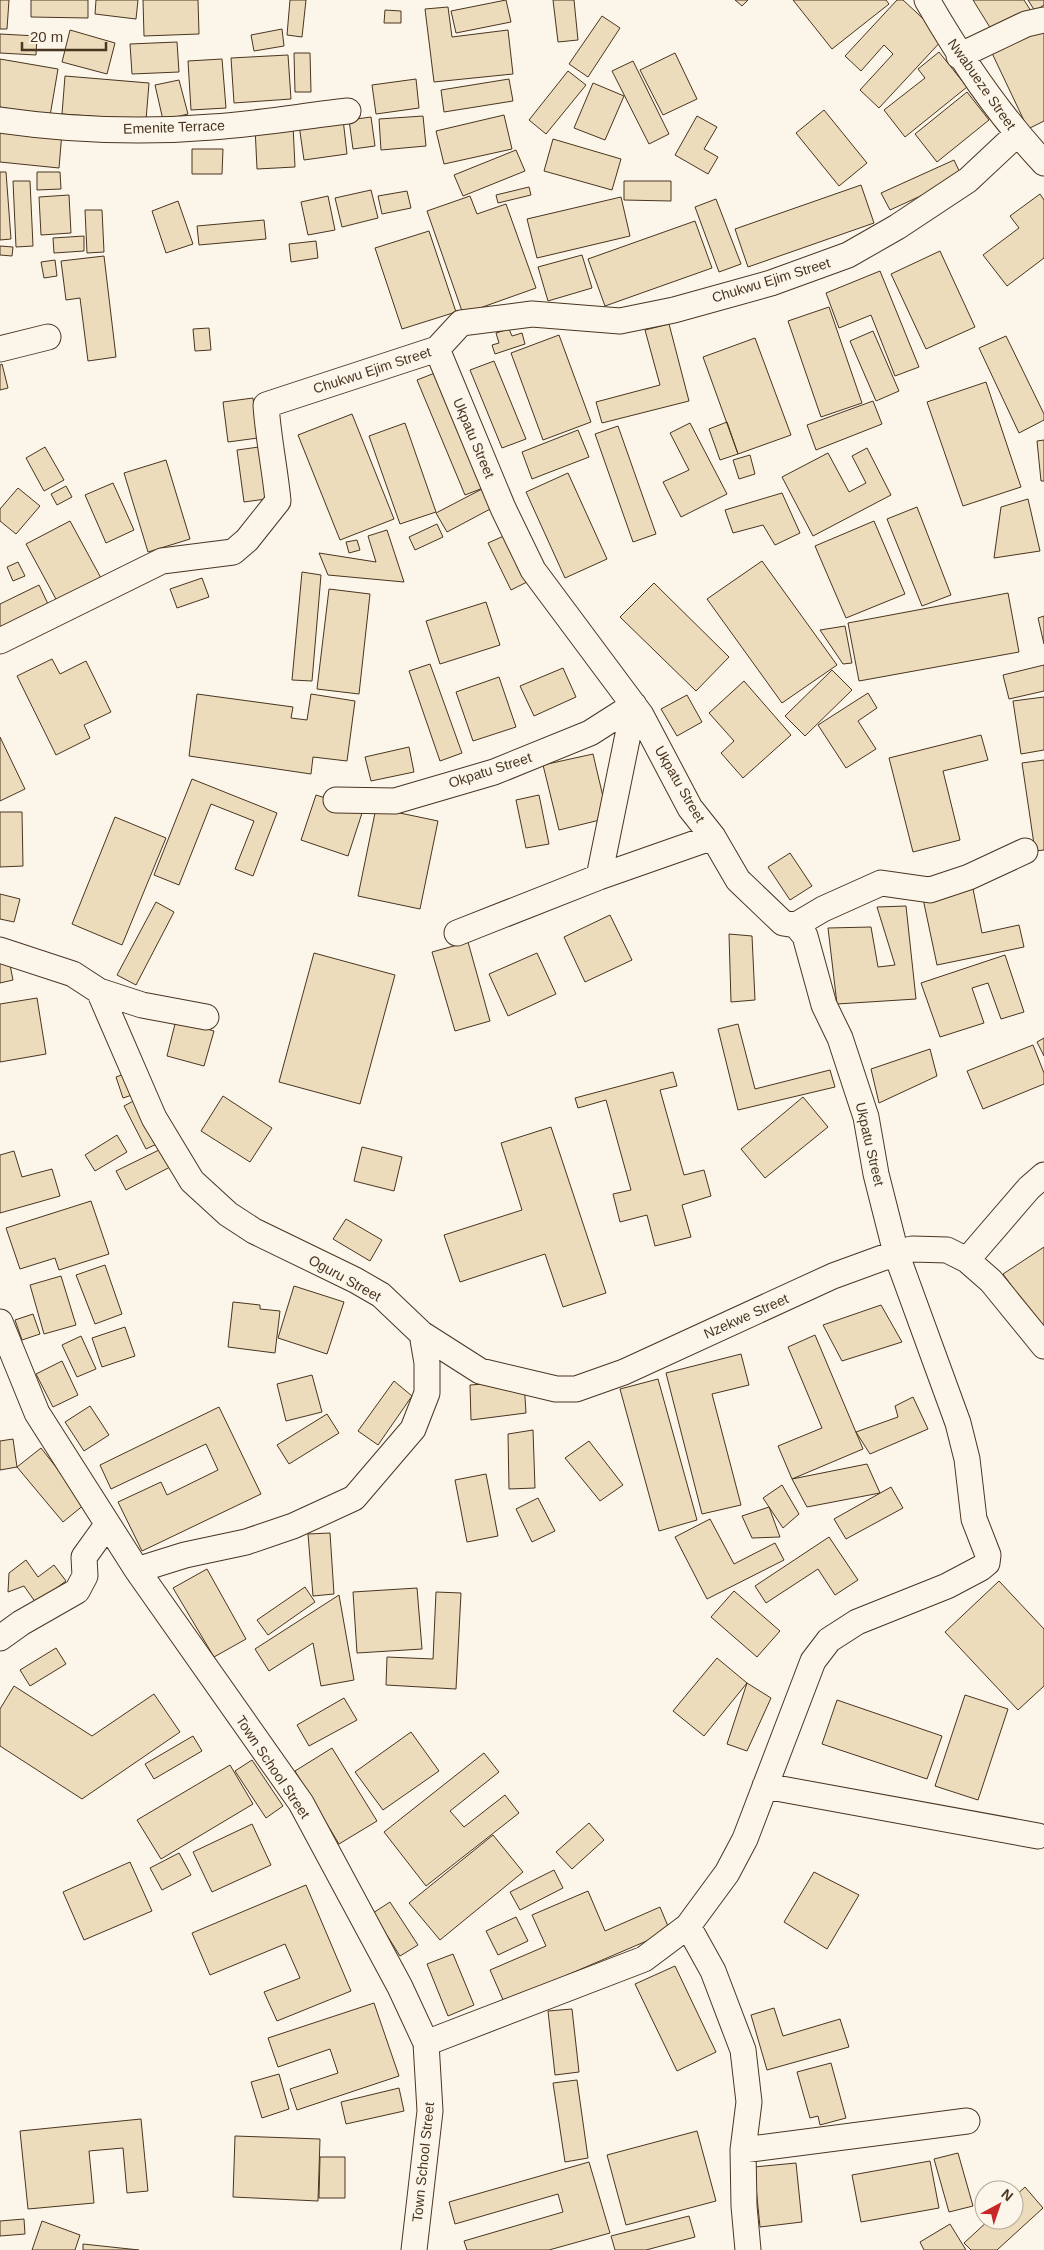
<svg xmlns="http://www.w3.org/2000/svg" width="1044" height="2250" font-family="Helvetica,sans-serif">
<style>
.building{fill:#ecdcbc;stroke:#4a3520}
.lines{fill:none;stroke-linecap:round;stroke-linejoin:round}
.minor-casing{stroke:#4a3520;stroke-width:27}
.minor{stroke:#fbf6e9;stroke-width:25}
.labels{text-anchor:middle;stroke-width:4;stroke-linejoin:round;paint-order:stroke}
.street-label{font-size:14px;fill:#4a3520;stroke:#fbf6e9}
</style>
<rect width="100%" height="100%" fill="#fbf6e9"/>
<path class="building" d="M 0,0 L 9,0 L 7,29 L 0,29 Z
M 31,0 L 88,0 L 88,18 L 31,17 Z
M 96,0 L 138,0 L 136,19 L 95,14 Z
M 143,0 L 198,0 L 199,34 L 144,36 Z
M 290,0 L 306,0 L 302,37 L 287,35 Z
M 506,0 L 511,22 L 456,33 L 451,11 Z
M 553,0 L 574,0 L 578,40 L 558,42 Z
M 735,0 L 748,0 L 742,6 Z
M 793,0 L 886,0 L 889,4 L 832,49 Z
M 897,0 L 903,0 L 944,38 L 879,108 L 860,90 L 893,54 L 884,45 L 861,71 L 845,56 Z
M 973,0 L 1024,0 L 1031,11 L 994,34 Z
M 1028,0 L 1044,0 L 1044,5 L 1035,11 Z
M 448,7 L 452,37 L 508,30 L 513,74 L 434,82 L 425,9 Z
M 385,10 L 401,11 L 401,23 L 384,23 Z
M 602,16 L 620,28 L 588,77 L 569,64 Z
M 1044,26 L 1044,121 L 1028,129 L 991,51 Z
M 282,29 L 284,46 L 254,51 L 251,35 Z
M 70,30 L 115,43 L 107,74 L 62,62 Z
M 0,34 L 37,36 L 36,55 L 0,53 Z
M 177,42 L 179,72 L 132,74 L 130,44 Z
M 939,52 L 967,87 L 905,137 L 884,110 L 925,78 L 918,69 Z
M 294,53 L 310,53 L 311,92 L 295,92 Z
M 675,53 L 697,99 L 663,115 L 640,70 Z
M 288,55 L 291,99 L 234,103 L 231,58 Z
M 0,59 L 58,69 L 50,116 L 0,107 Z
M 222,59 L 226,108 L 191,110 L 188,61 Z
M 633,61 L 669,134 L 649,144 L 612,71 Z
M 568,71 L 586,85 L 546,134 L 529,120 Z
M 65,76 L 149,83 L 146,120 L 62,114 Z
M 416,79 L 419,108 L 376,114 L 372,85 Z
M 509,79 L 513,101 L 444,112 L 441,90 Z
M 179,80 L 188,114 L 163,120 L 155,85 Z
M 593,83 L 624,96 L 605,140 L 574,128 Z
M 967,92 L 989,120 L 937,162 L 915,134 Z
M 824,110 L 867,163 L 839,186 L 796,133 Z
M 504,115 L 512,149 L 444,164 L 436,131 Z
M 423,116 L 426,146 L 381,150 L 379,119 Z
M 697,116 L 717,127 L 704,149 L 718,157 L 708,174 L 675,155 Z
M 371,117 L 375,146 L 353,149 L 349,120 Z
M 343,119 L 347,154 L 304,160 L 299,125 Z
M 293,125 L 295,167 L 257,169 L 255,127 Z
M 0,126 L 62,132 L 59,168 L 0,162 Z
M 553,139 L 621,159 L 612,190 L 544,171 Z
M 192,149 L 223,149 L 222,174 L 192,174 Z
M 516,150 L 525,171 L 463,196 L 454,175 Z
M 954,160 L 962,177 L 890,210 L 881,193 Z
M 0,172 L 6,172 L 11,239 L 0,240 Z
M 37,172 L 60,172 L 61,189 L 37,190 Z
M 13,181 L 30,181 L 33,246 L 16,247 Z
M 624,181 L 671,181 L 671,201 L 624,200 Z
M 861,185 L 874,223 L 748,267 L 735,229 Z
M 529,187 L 531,195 L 498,203 L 496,195 Z
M 371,190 L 378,218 L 342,227 L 335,198 Z
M 407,191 L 411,208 L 382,214 L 378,196 Z
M 1040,194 L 1044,200 L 1044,258 L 1007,286 L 983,255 L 1019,228 L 1010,216 Z
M 69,195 L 71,233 L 41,235 L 39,197 Z
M 328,196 L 335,230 L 308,235 L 301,202 Z
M 470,196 L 477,214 L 506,204 L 536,288 L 463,314 L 427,211 Z
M 621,197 L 630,236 L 537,258 L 527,219 Z
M 716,199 L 741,264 L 719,272 L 695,207 Z
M 178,201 L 193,244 L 166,253 L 152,211 Z
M 85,210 L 102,210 L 104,252 L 87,253 Z
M 264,220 L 266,239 L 199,245 L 197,226 Z
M 695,221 L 712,268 L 605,306 L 588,259 Z
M 429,231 L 456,312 L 402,329 L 375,248 Z
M 84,236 L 84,251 L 54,253 L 53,238 Z
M 316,241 L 318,258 L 291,262 L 289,244 Z
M 0,246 L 13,247 L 12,256 L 0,255 Z
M 940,251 L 975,327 L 926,349 L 891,274 Z
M 582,255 L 592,288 L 548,301 L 538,267 Z
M 104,256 L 116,357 L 88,361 L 80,298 L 66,300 L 61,261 Z
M 55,260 L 57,276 L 44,278 L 41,262 Z
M 880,271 L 919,367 L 895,376 L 871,315 L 839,328 L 826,293 Z
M 829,307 L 862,403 L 821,417 L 788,321 Z
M 669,324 L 689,401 L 602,423 L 596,402 L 660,385 L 645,330 Z
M 209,328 L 211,350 L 195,351 L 193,329 Z
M 509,329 L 512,336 L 522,333 L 525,344 L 495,354 L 492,345 L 499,343 L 496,333 Z
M 873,331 L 899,391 L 876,401 L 850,341 Z
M 559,335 L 591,422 L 543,440 L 511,353 Z
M 1006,336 L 1044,414 L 1044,420 L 1019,433 L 979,348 Z
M 755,338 L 791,435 L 738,454 L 703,357 Z
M 494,361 L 526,439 L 502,448 L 470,370 Z
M 2,364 L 8,388 L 0,390 L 0,365 Z
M 440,371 L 488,486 L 465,495 L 417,380 Z
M 986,382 L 1021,487 L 963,506 L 927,402 Z
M 253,398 L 258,438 L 228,442 L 223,402 Z
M 873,401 L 882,424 L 816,450 L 807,425 Z
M 352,414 L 394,519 L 340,540 L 298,435 Z
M 727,422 L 738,454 L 720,460 L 709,429 Z
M 405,423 L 436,512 L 400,524 L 369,436 Z
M 690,423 L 727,494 L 681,517 L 663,482 L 689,470 L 670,433 Z
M 618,426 L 656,534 L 633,542 L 595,434 Z
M 578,430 L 589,457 L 532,479 L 522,452 Z
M 1044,440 L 1044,481 L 1041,481 L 1037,441 Z
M 45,447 L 64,480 L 44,491 L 26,458 Z
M 259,447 L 266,499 L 244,502 L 237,450 Z
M 867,448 L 891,495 L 813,536 L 782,477 L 828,453 L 849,492 L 866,483 L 852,456 Z
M 750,455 L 755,474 L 739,479 L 733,460 Z
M 166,460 L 190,539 L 148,552 L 124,473 Z
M 568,473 L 607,559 L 565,578 L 526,492 Z
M 113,483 L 134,530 L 106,543 L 85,495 Z
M 66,486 L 72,497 L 57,505 L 51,494 Z
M 18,488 L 40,506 L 16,534 L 0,521 L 0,509 Z
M 484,488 L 494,507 L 447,532 L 436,513 Z
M 782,493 L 800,533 L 775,545 L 763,525 L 733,533 L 725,510 Z
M 1028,499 L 1040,551 L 994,558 L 1001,507 Z
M 917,507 L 951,595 L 922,606 L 887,519 Z
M 70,521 L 101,578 L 57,601 L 26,544 Z
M 874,521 L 905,594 L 846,618 L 815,546 Z
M 437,524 L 443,537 L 415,550 L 409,537 Z
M 387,530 L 404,582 L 328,575 L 319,553 L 376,562 L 368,536 Z
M 506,535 L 529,581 L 511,590 L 488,543 Z
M 357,540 L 360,550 L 349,553 L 346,542 Z
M 762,561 L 837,665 L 782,703 L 707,599 Z
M 18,562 L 25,576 L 13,581 L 7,567 Z
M 302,572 L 321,575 L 312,681 L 292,680 Z
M 202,578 L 209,597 L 177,608 L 170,589 Z
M 654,583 L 729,657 L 696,691 L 620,617 Z
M 39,585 L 49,606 L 0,629 L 0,604 Z
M 329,589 L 370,594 L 359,694 L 317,689 Z
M 1008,593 L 1019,652 L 859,681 L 848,623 Z
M 486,602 L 500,645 L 440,664 L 426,621 Z
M 1044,616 L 1044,644 L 1038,618 Z
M 845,626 L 852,663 L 843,664 L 820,630 Z
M 52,659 L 60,674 L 86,661 L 111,712 L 84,725 L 90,738 L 56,755 L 17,676 Z
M 430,664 L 462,753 L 440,761 L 409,671 Z
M 1044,665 L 1044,691 L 1009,699 L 1003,675 Z
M 563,668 L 576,697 L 534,716 L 520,686 Z
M 832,670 L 852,690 L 805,736 L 785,716 Z
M 499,677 L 516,727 L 473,741 L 456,692 Z
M 744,681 L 791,735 L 743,778 L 721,753 L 734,741 L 709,713 Z
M 868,693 L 877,708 L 858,721 L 876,749 L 846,768 L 818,725 Z
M 197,694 L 293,707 L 291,718 L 307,720 L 311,694 L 355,701 L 347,761 L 313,757 L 311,774 L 189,756 Z
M 687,695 L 702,722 L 677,736 L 661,709 Z
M 1044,697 L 1044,750 L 1021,754 L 1013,701 Z
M 981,735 L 988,760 L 943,771 L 960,840 L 913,852 L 889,758 Z
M 0,737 L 25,789 L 0,801 Z
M 409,747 L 414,772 L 371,781 L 365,757 Z
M 593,754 L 608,818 L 559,830 L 543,765 Z
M 1044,760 L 1044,850 L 1035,851 L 1022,763 Z
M 192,779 L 277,813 L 253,876 L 235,869 L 254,821 L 211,804 L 179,885 L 154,875 Z
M 316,795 L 363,810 L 348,856 L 301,840 Z
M 539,795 L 549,844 L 526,848 L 516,800 Z
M 376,808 L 438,821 L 420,909 L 358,896 Z
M 0,812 L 22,812 L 23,866 L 0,867 Z
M 115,817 L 166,838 L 122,945 L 72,924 Z
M 790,853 L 812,886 L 790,900 L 768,867 Z
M 972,884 L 982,933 L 1019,925 L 1024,947 L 937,965 L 922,894 Z
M 0,894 L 20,899 L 14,922 L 0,919 Z
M 156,902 L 174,912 L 136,985 L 117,975 Z
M 906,906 L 916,999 L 837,1004 L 828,928 L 871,927 L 878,967 L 895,965 L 877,907 Z
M 610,915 L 632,960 L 585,982 L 564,937 Z
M 729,934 L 752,936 L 755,1000 L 731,1002 Z
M 468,942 L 490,1021 L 455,1031 L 432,952 Z
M 314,953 L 395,975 L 360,1104 L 279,1082 Z
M 537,953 L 556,994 L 508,1016 L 489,974 Z
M 0,954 L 8,955 L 13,980 L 0,983 Z
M 1005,955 L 1024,1012 L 1001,1019 L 988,983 L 972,988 L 984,1023 L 940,1037 L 921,983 Z
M 37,998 L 46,1054 L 0,1062 L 0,1004 Z
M 176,1020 L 214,1031 L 204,1066 L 167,1056 Z
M 738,1024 L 755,1089 L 830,1070 L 835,1087 L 738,1110 L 718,1029 Z
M 1044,1038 L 1044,1056 L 1037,1042 Z
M 1033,1045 L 1044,1073 L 1044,1084 L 983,1109 L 967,1071 Z
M 930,1049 L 937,1076 L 879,1103 L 871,1069 Z
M 130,1072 L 138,1093 L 123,1098 L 116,1077 Z
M 673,1072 L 677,1086 L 660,1090 L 684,1175 L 704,1170 L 711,1196 L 682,1205 L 691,1237 L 655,1246 L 647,1215 L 620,1222 L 613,1194 L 631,1190 L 606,1100 L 578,1108 L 575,1098 Z
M 223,1096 L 272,1128 L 250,1162 L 201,1131 Z
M 141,1097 L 163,1141 L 146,1149 L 124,1106 Z
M 803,1097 L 828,1127 L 765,1178 L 741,1149 Z
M 551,1127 L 606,1293 L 563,1307 L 545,1254 L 460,1282 L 444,1235 L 522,1210 L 501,1143 Z
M 117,1135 L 127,1152 L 95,1171 L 85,1155 Z
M 362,1147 L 402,1157 L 394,1191 L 354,1181 Z
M 161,1149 L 170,1167 L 126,1190 L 116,1171 Z
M 14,1151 L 22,1177 L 52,1169 L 60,1196 L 0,1213 L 0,1155 Z
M 91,1201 L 109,1254 L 59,1270 L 55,1258 L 20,1269 L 6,1228 Z
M 346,1219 L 382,1240 L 370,1261 L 333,1239 Z
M 1044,1247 L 1044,1330 L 1003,1274 Z
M 105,1265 L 122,1314 L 95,1324 L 76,1275 Z
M 61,1276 L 76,1325 L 44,1334 L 30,1285 Z
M 294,1286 L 344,1302 L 327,1354 L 278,1338 Z
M 233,1302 L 260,1305 L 260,1309 L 280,1311 L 275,1353 L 228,1347 Z
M 881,1305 L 902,1342 L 842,1361 L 823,1325 Z
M 33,1314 L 40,1334 L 22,1340 L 15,1320 Z
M 125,1327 L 135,1356 L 102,1367 L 92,1338 Z
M 815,1335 L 863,1449 L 792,1479 L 778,1446 L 822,1428 L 788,1347 Z
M 81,1336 L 96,1369 L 77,1377 L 62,1345 Z
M 741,1354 L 749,1385 L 712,1394 L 741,1505 L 702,1514 L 666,1373 Z
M 62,1361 L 78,1395 L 53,1407 L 36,1374 Z
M 312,1375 L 322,1412 L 286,1421 L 277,1384 Z
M 658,1379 L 697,1520 L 659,1531 L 620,1389 Z
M 394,1381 L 412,1396 L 378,1445 L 358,1431 Z
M 524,1381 L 526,1413 L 471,1420 L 470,1385 Z
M 913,1397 L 928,1429 L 870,1454 L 856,1432 L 898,1417 L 895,1406 Z
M 90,1406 L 109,1435 L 84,1451 L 65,1422 Z
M 219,1407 L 261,1494 L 142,1551 L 118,1502 L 161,1482 L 167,1495 L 218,1470 L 206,1444 L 111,1489 L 100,1465 Z
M 327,1414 L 339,1433 L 289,1464 L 277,1445 Z
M 533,1430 L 535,1488 L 509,1489 L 508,1434 Z
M 13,1439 L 17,1467 L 0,1470 L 0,1441 Z
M 589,1441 L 623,1485 L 600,1501 L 565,1458 Z
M 41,1448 L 85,1504 L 63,1522 L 17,1467 Z
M 867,1464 L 880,1493 L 807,1507 L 792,1479 Z
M 486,1474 L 498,1536 L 467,1542 L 455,1480 Z
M 782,1485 L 799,1514 L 783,1528 L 763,1498 Z
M 891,1487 L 903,1508 L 846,1539 L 834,1519 Z
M 538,1498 L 555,1531 L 532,1542 L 516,1509 Z
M 769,1507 L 780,1537 L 752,1538 L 742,1516 Z
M 710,1519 L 734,1564 L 775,1543 L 784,1560 L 707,1599 L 675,1537 Z
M 330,1533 L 334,1594 L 313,1596 L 308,1534 Z
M 829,1537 L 858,1580 L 835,1595 L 818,1569 L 766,1603 L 755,1586 Z
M 26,1560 L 38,1577 L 54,1565 L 66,1581 L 36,1603 L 24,1586 L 8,1592 L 9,1573 Z
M 207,1569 L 246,1639 L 214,1657 L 173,1588 Z
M 999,1581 L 1044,1629 L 1044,1686 L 1018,1710 L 945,1632 Z
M 305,1587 L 315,1602 L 268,1635 L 257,1620 Z
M 417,1588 L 422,1649 L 357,1653 L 353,1592 Z
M 734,1591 L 780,1631 L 757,1657 L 711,1617 Z
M 436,1592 L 461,1593 L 456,1689 L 386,1685 L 387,1657 L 433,1659 Z
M 339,1595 L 354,1680 L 321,1686 L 313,1643 L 269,1671 L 255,1649 Z
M 56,1648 L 66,1664 L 30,1686 L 20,1670 Z
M 717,1658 L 747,1683 L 704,1736 L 673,1711 Z
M 747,1683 L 771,1698 L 747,1751 L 727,1744 Z
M 14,1686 L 92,1736 L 154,1694 L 180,1732 L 82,1799 L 0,1746 L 0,1709 Z
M 965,1695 L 1008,1709 L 978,1800 L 935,1786 Z
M 344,1698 L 357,1720 L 309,1746 L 297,1725 Z
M 837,1700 L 942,1736 L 927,1779 L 822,1744 Z
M 411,1732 L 439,1771 L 383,1810 L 355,1772 Z
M 193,1736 L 202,1751 L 154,1779 L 145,1764 Z
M 332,1748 L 377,1821 L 339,1844 L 295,1771 Z
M 484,1753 L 499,1772 L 450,1811 L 464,1827 L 505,1795 L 519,1813 L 426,1886 L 384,1832 Z
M 252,1760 L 283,1806 L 266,1818 L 235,1771 Z
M 230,1765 L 253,1804 L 161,1859 L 137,1820 Z
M 589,1823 L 604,1840 L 572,1869 L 556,1852 Z
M 252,1824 L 271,1865 L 212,1892 L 193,1852 Z
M 493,1835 L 523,1872 L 440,1940 L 409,1903 Z
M 179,1853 L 191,1875 L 162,1890 L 150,1868 Z
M 130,1862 L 152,1911 L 84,1940 L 63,1892 Z
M 554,1870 L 563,1888 L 520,1910 L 510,1892 Z
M 814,1872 L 859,1895 L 827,1949 L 784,1922 Z
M 306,1885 L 351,1991 L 277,2021 L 264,1992 L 300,1978 L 285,1944 L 210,1975 L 192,1933 Z
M 588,1891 L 605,1931 L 660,1907 L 670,1931 L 504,2002 L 490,1970 L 546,1946 L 532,1915 Z
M 390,1902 L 418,1945 L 400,1956 L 373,1913 Z
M 516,1917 L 528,1941 L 498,1955 L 486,1931 Z
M 453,1954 L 474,2005 L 448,2016 L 427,1964 Z
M 675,1966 L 716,2052 L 677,2071 L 635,1984 Z
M 374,2003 L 399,2076 L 297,2110 L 290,2089 L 338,2073 L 330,2049 L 278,2067 L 268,2038 Z
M 774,2008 L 783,2036 L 840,2019 L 849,2047 L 767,2070 L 751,2015 Z
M 572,2009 L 579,2072 L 555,2075 L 548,2011 Z
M 831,2063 L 846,2118 L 820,2125 L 818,2116 L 810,2118 L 797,2072 Z
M 279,2074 L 289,2109 L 262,2118 L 251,2082 Z
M 577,2080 L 588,2158 L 565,2162 L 553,2083 Z
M 399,2088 L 404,2111 L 346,2124 L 341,2102 Z
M 141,2119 L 148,2191 L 127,2193 L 123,2148 L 89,2151 L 94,2203 L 28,2209 L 20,2131 Z
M 697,2131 L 716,2201 L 626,2225 L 607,2155 Z
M 235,2136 L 320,2139 L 318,2201 L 233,2197 Z
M 958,2153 L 973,2206 L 949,2212 L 934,2159 Z
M 320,2157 L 345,2157 L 345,2198 L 319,2198 Z
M 930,2161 L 939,2208 L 861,2222 L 852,2175 Z
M 589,2162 L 610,2233 L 549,2250 L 467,2250 L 464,2241 L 563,2212 L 558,2194 L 455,2224 L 449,2202 Z
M 796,2163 L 802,2222 L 760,2227 L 754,2167 Z
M 1025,2187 L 1043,2208 L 997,2250 L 971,2250 L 964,2243 L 989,2220 L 1014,2220 L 1014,2197 Z
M 689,2216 L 695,2237 L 646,2250 L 615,2250 L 611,2236 Z
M 24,2219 L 25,2234 L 0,2236 L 0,2221 Z
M 42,2221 L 80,2235 L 75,2250 L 32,2250 Z
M 950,2224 L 966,2250 L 924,2250 L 920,2242 Z
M 83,2244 L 139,2250 L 83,2250 Z"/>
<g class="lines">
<g class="minor-casing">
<path id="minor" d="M 927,0 C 961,59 997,113 1044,163
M 959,56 L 1026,24 L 1044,20
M 0,120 C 70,130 142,133 212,127 C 258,124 303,116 348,111
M 0,349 L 48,337
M 0,641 L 162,561 L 233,552 L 247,540 L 278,501 C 275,469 268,437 266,405 L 437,349 L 461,323 L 532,314 L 620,321 L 674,310 L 771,283 L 848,255 L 897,227 L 968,180 L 1017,134
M 336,800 L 395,801 L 494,772 L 590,733 L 634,705
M 599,877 L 634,705
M 796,925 L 823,909 L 881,883 L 930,890 L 969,877 L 1025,851
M 457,933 L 599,877 L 713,837
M 0,950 L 73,974 L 99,991 L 154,1118 L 192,1181 L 228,1214 L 254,1231 L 355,1280 L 381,1295 L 422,1334 L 427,1363 L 427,1393 L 413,1429 L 354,1498 L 293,1526 L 246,1542 L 185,1555 L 137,1570
M 99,991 L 142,1005 L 206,1017
M 967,1260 L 1029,1188 L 1044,1175
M 0,1322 L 37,1413 L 137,1570 L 301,1803 L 400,1987 L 426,2043 L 430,2111 L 414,2250
M 422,1334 L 480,1371 L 556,1389 L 576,1389 L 624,1372 L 833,1276 L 896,1253 L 912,1249 L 947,1250 L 967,1260 L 991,1281 L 1044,1346
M 0,1638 L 21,1623 L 77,1591 L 85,1576 L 84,1557 L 107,1525
M 765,1786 L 1038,1836
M 688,1926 L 713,1971 L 743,2050 L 749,2102 L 743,2150 L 744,2206 L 748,2250
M 426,2043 L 644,1959 L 688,1926 L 727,1873 L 745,1839 L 813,1661 L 829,1640 L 857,1622 L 947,1586 L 981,1568 L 987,1563 L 988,1555 L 974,1519 L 967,1459 L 958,1423 L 896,1253 L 876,1174 L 866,1117 L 840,1038 L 824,1005 L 805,936 L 796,925 L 783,923 L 738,880 L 713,837 L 690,808 L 641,715 L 533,570 L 503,508 L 437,349
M 743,2150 L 967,2121"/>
</g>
<use href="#minor" class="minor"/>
</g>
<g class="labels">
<g class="street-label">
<text transform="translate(982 84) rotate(55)" y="5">Nwabueze Street</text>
<text transform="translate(174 127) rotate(-2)" y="5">Emenite Terrace</text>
<text transform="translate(771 280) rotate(-17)" y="5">Chukwu Ejim Street</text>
<text transform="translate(372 370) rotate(-18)" y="5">Chukwu Ejim Street</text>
<text transform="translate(474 438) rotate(67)" y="5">Ukpatu Street</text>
<text transform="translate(490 770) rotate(-18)" y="5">Okpatu Street</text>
<text transform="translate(680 784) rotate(60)" y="5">Ukpatu Street</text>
<text transform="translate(870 1144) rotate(77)" y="5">Ukpatu Street</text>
<text transform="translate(345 1278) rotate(29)" y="5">Oguru Street</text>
<text transform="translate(746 1316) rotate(-24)" y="5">Nzekwe Street</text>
<text transform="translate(273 1767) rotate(56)" y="5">Town School Street</text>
<text transform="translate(423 2162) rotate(-84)" y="5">Town School Street</text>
</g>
</g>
<g transform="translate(999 2205) rotate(40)"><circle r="24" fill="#fbf6e9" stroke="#b4a999"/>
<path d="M0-4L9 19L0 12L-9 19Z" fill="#c62828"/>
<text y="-8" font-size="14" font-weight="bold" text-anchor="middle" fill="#4a3520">N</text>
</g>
<path d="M22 42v8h84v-8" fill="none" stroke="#4a3520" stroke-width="2.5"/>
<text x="30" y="42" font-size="15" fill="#4a3520" stroke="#fbf6e9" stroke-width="4" paint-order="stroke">20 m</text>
</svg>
